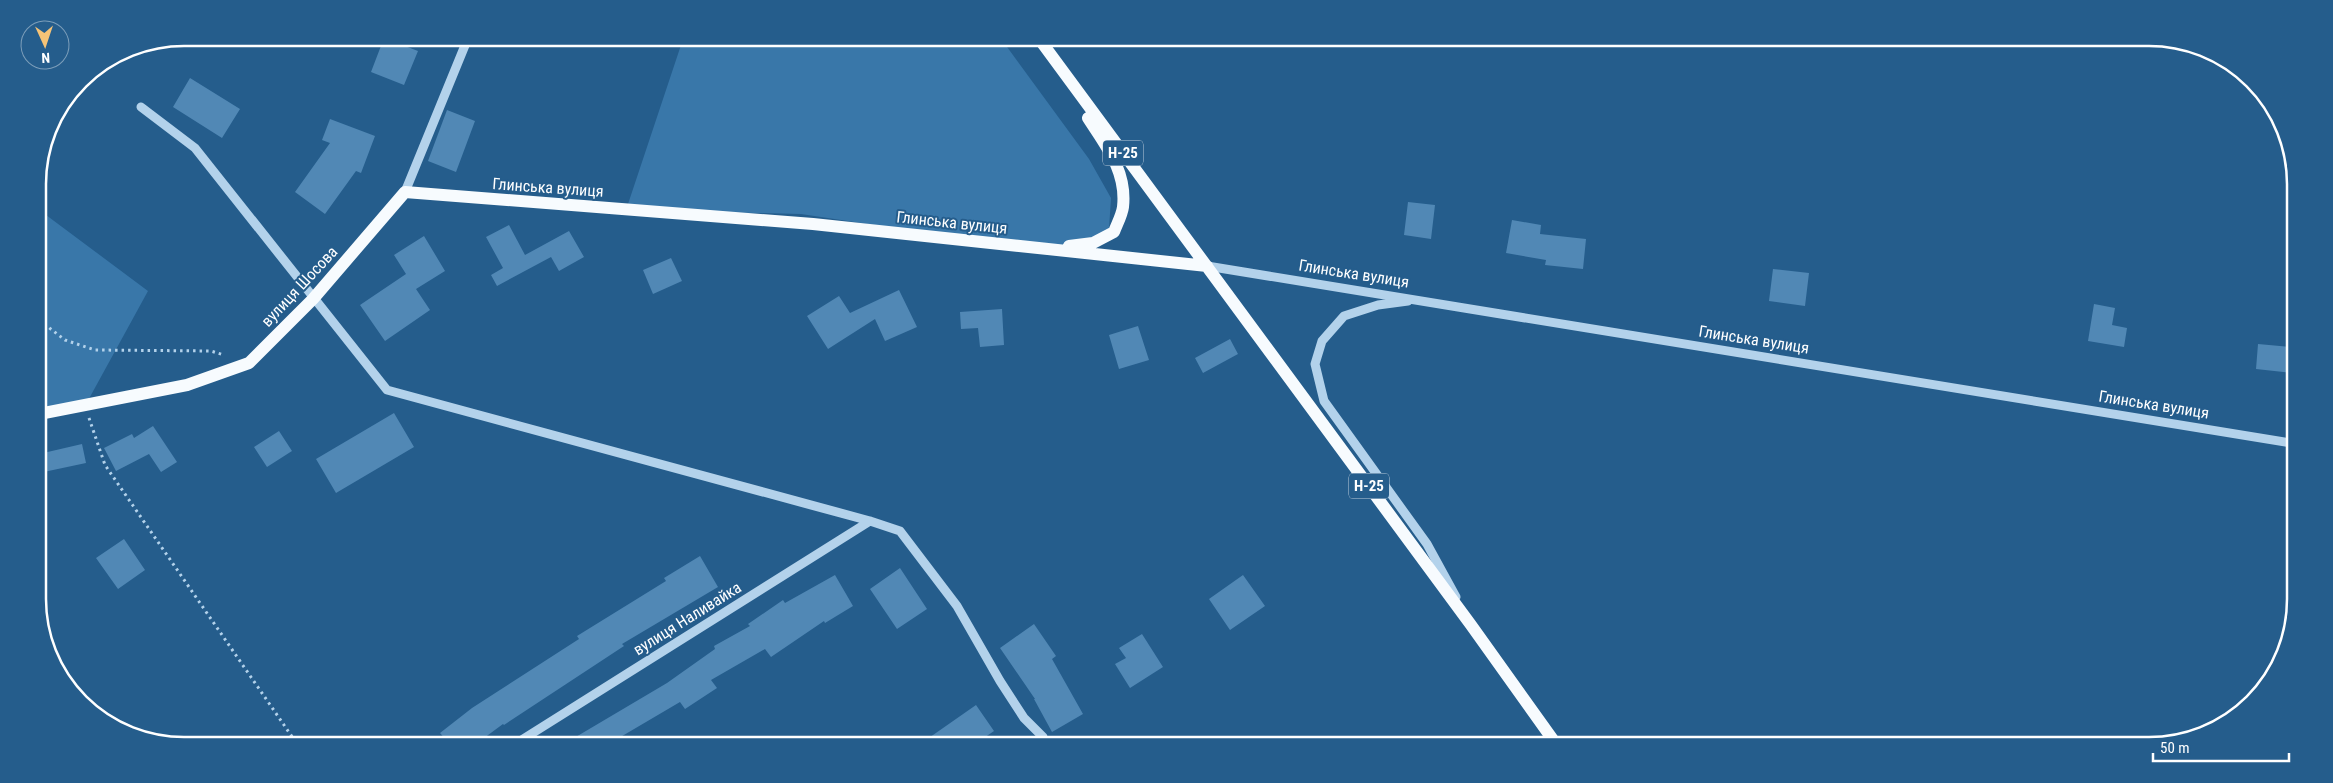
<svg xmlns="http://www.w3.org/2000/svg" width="2333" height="783" font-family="'Roboto Condensed',sans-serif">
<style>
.green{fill:#3977a9}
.building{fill:#5188b5}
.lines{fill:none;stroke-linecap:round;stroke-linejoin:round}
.path{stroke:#b3d2eb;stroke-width:3;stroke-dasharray:2.5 4;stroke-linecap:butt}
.minor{stroke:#b3d2eb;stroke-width:9}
.major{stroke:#f7fbfe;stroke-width:12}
.labels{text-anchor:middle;stroke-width:4;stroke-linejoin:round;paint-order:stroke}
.shield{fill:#255d8c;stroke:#becedc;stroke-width:1}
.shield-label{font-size:15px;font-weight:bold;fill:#fff}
.street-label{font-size:16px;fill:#fff;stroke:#255d8c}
.rim{fill:none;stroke:#fff;stroke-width:2.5}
</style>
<rect width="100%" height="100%" fill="#255d8c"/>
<path class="green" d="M 683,39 L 1002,40 L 1089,159 L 1111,198 L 1109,229 L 1089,251 L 981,241 L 801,214 L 626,210 Z
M 38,209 L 148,291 L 85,406 L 39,414 Z"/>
<path class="building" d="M 384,38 L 418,51 L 404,85 L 371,72 Z
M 190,78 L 240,109 L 222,138 L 173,107 Z
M 447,110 L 475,121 L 456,172 L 428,161 Z
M 330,119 L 375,136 L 361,173 L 356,171 L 325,214 L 295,192 L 330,143 L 322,140 Z
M 1408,202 L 1435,205 L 1431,239 L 1404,235 Z
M 1512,220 L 1541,225 L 1540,234 L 1586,239 L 1583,269 L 1545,265 L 1546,260 L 1506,253 Z
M 509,225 L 525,255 L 569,231 L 584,257 L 559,271 L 551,257 L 497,286 L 491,275 L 503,268 L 486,237 Z
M 424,236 L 445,271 L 416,289 L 430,310 L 385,341 L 360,305 L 406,274 L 394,255 Z
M 671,258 L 682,281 L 653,294 L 643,270 Z
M 1773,269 L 1809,273 L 1805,306 L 1769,301 Z
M 899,290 L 917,327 L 885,341 L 875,319 L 828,349 L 807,316 L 839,296 L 850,313 Z
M 2094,304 L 2115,308 L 2112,325 L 2127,328 L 2124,347 L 2088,341 Z
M 1002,309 L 1004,345 L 980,347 L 978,328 L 961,329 L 960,312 Z
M 1138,326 L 1149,360 L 1119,369 L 1109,335 Z
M 1230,339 L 1238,354 L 1203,373 L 1195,358 Z
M 2258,344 L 2292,347 L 2292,373 L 2256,369 Z
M 394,413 L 414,447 L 336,493 L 316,459 Z
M 153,426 L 177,462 L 161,472 L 149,454 L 116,471 L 104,448 L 132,434 L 134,438 Z
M 279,431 L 292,451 L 267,467 L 254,447 Z
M 82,444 L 86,463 L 39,473 L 39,454 Z
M 124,539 L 145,570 L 118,589 L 96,558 Z
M 700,556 L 718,587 L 622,644 L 624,646 L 504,725 L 503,724 L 480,741 L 447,741 L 440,733 L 472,708 L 579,639 L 577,636 L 666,581 L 664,578 Z
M 900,568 L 927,609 L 897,629 L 870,589 Z
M 835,575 L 853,606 L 825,623 L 824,621 L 771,657 L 765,649 L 711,680 L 717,688 L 685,709 L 680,702 L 612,742 L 569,741 L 667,683 L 715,649 L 714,646 L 750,626 L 748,624 L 783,600 L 785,603 Z
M 1243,575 L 1265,606 L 1230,630 L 1209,599 Z
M 1034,624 L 1056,656 L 1052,659 L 1083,714 L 1052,732 L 1034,699 L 1035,699 L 1000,648 Z
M 1142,634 L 1163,667 L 1130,688 L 1115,664 L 1126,658 L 1119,648 Z
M 976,705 L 994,731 L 978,742 L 923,742 Z"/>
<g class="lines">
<path class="path" d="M 39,320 L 65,340 L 95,350 L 211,351 L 224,355
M 89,418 L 105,465 L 295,741"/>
<path class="minor" d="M 141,107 L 195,148 L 387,390 L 870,521 L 900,531 L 957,606 L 1000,681 L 1024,718 L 1043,737 L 1044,743
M 405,192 L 468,38
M 1207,266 L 2291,443
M 1408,301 L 1378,305 L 1344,316 L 1322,341 L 1315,364 L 1324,401 L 1427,544 L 1456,597
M 520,741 L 870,521"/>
<path class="major" d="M 1040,40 L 1471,625 L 1556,744
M 1069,246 L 1093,243 L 1114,232 C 1117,224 1122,215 1123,207 C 1127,171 1106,146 1088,118
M 39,414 L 187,385 L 249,363 L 313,299 L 405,192 L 813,224 L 1207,266"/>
</g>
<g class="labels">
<g class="shield">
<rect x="1103" y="140.5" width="40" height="25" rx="4"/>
<rect x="1349" y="473.5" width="40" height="25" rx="4"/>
</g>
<g class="shield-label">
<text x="1123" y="158">Н-25</text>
<text x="1369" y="491">Н-25</text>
</g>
<g class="street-label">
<text transform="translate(548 187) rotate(4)" y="6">Глинська вулиця</text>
<text transform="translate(952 222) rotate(6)" y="6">Глинська вулиця</text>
<text transform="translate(1354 273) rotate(9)" y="6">Глинська вулиця</text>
<text transform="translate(299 286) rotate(-47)" y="6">вулиця Шосова</text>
<text transform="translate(1754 339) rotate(9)" y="6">Глинська вулиця</text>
<text transform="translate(2154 404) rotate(9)" y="6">Глинська вулиця</text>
<text transform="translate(687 618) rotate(-32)" y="6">вулиця Наливайка</text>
</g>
</g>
<path d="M0 0H2333V783H0ZM184 46H2149A138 138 0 0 1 2287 184V599A138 138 0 0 1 2149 737H184A138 138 0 0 1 46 599V184A138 138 0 0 1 184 46Z" fill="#255d8c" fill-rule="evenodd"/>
<path class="rim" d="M184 46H2149A138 138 0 0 1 2287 184V599A138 138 0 0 1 2149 737H184A138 138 0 0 1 46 599V184A138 138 0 0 1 184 46Z"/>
<g transform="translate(45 45) rotate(177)"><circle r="24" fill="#255d8c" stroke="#7c9eba"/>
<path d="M0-4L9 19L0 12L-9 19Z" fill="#f5c377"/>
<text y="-8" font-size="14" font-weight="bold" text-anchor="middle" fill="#ffffff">N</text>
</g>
<path d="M2153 753v8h136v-8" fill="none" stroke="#ffffff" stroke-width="2.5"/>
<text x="2160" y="753" font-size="15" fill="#ffffff" stroke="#255d8c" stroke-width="4" paint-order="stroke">50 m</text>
</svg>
